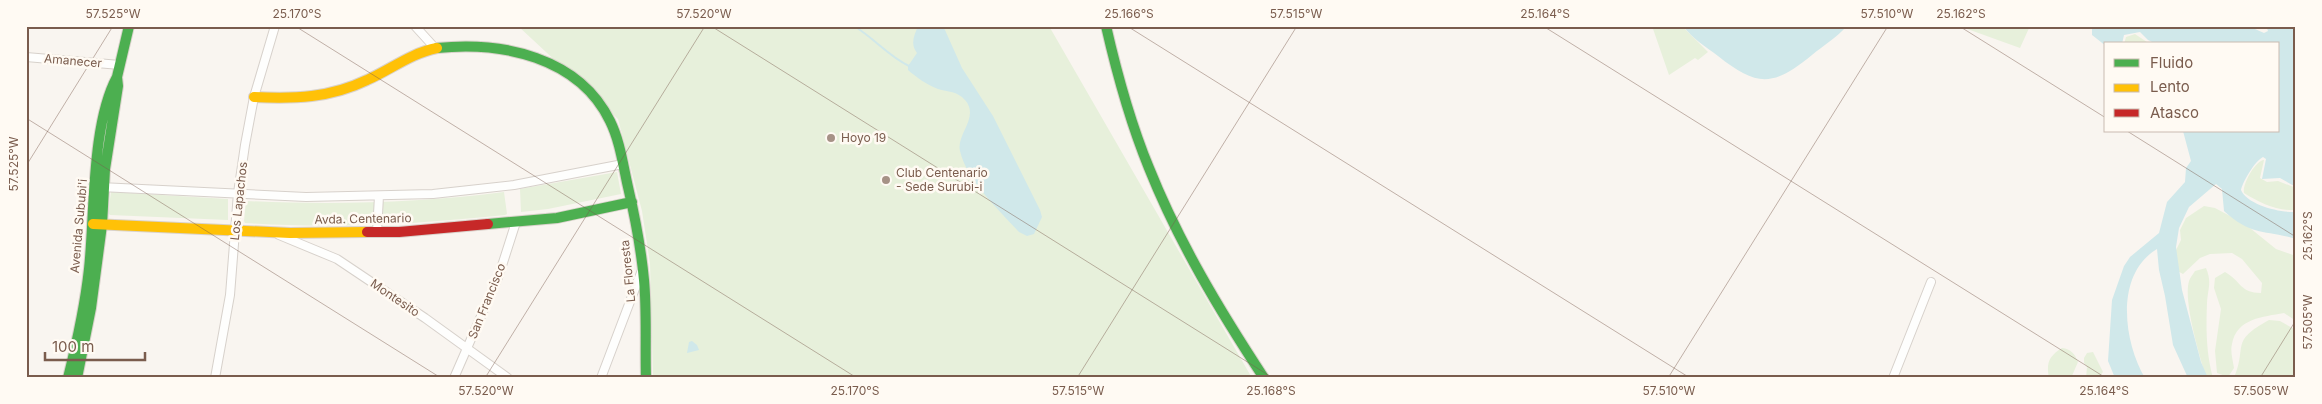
<svg xmlns="http://www.w3.org/2000/svg" width="2322" height="404" font-family="Inter,sans-serif">
<style>
.green{fill:#e7f0db}
.water{fill:#d0e8ea}
.lines{fill:none;stroke-linecap:round;stroke-linejoin:round}
.stream{stroke:#d0e8ea;stroke-width:2}
.street-casing{stroke:#d7d1cb;stroke-width:10}
.fast-casing{stroke:#d9d2cb;stroke-width:12}
.slow-casing{stroke:#d9d2cb;stroke-width:12}
.jam-casing{stroke:#d9d2cb;stroke-width:12}
.street{stroke:#fefefd;stroke-width:8}
.fast{stroke:#4caf50;stroke-width:10}
.slow{stroke:#ffc107;stroke-width:10}
.jam{stroke:#c62828;stroke-width:10}
.ticks{fill:none;stroke:#7a5c4d;stroke-width:1;stroke-opacity:0.45}
.poi-dot{fill:#a69286;stroke:#fffaf3;stroke-width:2}
.labels{text-anchor:middle;stroke-width:5;stroke-linejoin:round;paint-order:stroke}
.street-label{font-size:12px;fill:#7a5c4d;stroke:#fffaf3}
.poi-label{font-size:12px;fill:#7a5c4d;stroke:#fffaf3;text-anchor:start}
.neatline{fill:none;stroke:#7a5c4d;stroke-width:2}
.ticks-label{font-size:12px;text-anchor:middle;fill:#7a5c4d}
</style>
<rect width="100%" height="100%" fill="#f9f5f0"/>
<path class="green" d="M 518,26 L 1049,26 L 1252,378 L 653,378 L 650,263 L 642,211 L 618,119 Z
M 1652,26 L 1682,26 L 1708,52 L 1698,60 L 1695,58 L 1669,75 Z
M 1959,26 L 2030,26 L 2020,48 Z
M 2135,34 L 2150,44 L 2124,44 L 2126,37 Z
M 2264,160 L 2260,178 L 2267,182 L 2278,181 L 2296,188 L 2296,210 C 2276,211 2260,203 2244,193 C 2242,184 2256,160 2264,160 Z
M 617,172 L 621,194 L 548,209 L 521,212 L 520,189 Z
M 111,192 L 228,199 L 228,220 L 110,215 L 108,213 Z
M 504,192 L 507,214 L 505,215 C 419,224 332,229 245,223 L 244,221 L 246,201 C 333,205 418,203 504,192 Z
M 2204,206 L 2215,208 L 2245,224 L 2276,249 L 2296,256 L 2296,321 L 2284,313 C 2263,317 2237,318 2232,344 C 2230,351 2233,361 2234,368 L 2228,377 L 2217,373 L 2215,351 L 2221,309 L 2214,288 L 2215,278 L 2225,272 C 2241,281 2240,293 2261,293 L 2262,283 L 2242,259 L 2232,253 L 2210,254 L 2200,258 L 2183,274 L 2172,268 L 2176,250 L 2181,240 L 2180,230 L 2186,218 Z
M 2206,268 C 2212,282 2208,288 2207,303 C 2206,328 2206,353 2213,378 L 2206,378 C 2200,356 2183,302 2189,281 C 2190,278 2193,274 2195,271 Z
M 2269,320 L 2280,321 L 2296,330 L 2296,378 L 2234,378 C 2248,345 2229,342 2269,320 Z
M 2062,348 C 2071,349 2075,354 2078,362 L 2071,378 L 2049,378 C 2046,363 2049,356 2062,348 Z
M 2093,352 L 2103,372 L 2098,378 L 2086,378 L 2087,367 L 2084,363 L 2084,358 L 2087,353 Z"/>
<path class="water" d="M 918,26 L 942,26 L 945,30 L 962,68 L 993,116 L 1040,210 L 1042,217 L 1034,234 L 1027,236 L 1019,232 C 999,210 967,181 960,151 C 956,134 980,117 965,100 C 957,91 948,92 938,89 C 927,85 916,77 908,70 L 908,66 L 917,53 C 910,44 914,36 918,26 Z
M 1683,26 L 1847,26 C 1837,37 1823,46 1812,55 C 1773,87 1757,87 1718,56 C 1706,47 1692,38 1683,26 Z
M 2092,26 L 2254,26 L 2255,29 L 2264,33 L 2268,31 L 2266,26 L 2296,26 L 2296,187 L 2280,178 L 2262,179 L 2266,159 L 2263,157 C 2255,161 2243,181 2241,190 C 2247,205 2281,213 2296,212 L 2296,239 C 2263,229 2253,237 2224,211 L 2222,189 L 2216,184 L 2189,207 L 2179,228 L 2176,247 L 2182,290 L 2201,362 L 2208,378 L 2188,378 L 2173,345 L 2165,296 L 2159,270 L 2157,249 C 2115,274 2123,341 2145,378 L 2115,378 L 2108,361 L 2112,300 L 2124,266 L 2130,257 L 2159,233 L 2167,202 L 2185,182 L 2186,168 L 2191,161 L 2183,131 L 2278,131 L 2278,44 L 2156,44 L 2148,40 L 2140,32 L 2124,35 L 2122,44 L 2106,44 L 2106,46 L 2092,35 Z
M 692,341 L 697,345 L 699,350 L 687,353 L 689,342 Z"/>
<g class="lines">
<path class="stream" d="M 854,26 C 874,38 888,56 909,66"/>
<g class="street-casing">
<path id="street" d="M 415,26 L 435,48
M 26,57 L 120,65
M 100,187 L 306,197 L 433,194 L 514,185 L 623,164
M 377,232 L 379,196
M 279,235 L 337,259 L 425,318 L 508,378
M 215,378 L 230,295 L 238,193 L 245,145 L 254,97 L 275,26
M 454,378 L 499,275 L 516,222
M 601,378 L 642,270
M 1893,378 L 1931,282"/>
</g>
<g class="fast-casing">
<path id="fast" d="M 1106,26 C 1117,74 1130,122 1149,168 C 1179,243 1220,311 1264,378
M 437,48 C 501,41 579,57 610,121 C 620,141 623,165 628,187 C 635,217 641,248 644,280 C 647,312 645,345 646,378
M 488,224 L 557,218 L 632,202
M 68,378 C 77,342 85,306 89,269 C 95,214 91,125 117,77
M 77,378 L 91,308 L 102,225 L 105,169 L 118,86 L 117,77 L 129,26"/>
</g>
<g class="slow-casing">
<path id="slow" d="M 254,97 C 294,99 330,98 367,80 C 390,70 411,53 437,48
M 93,224 L 290,233 L 367,232"/>
</g>
<g class="jam-casing">
<path id="jam" d="M 367,232 L 399,232 L 488,224"/>
</g>
<use href="#street" class="street"/>
<use href="#fast" class="fast"/>
<use href="#slow" class="slow"/>
<use href="#jam" class="jam"/>
</g>
<path class="ticks" d="M 295,26 L 857,378M 711,26 L 1273,378M 1127,26 L 1690,378M 1543,26 L 2106,378M 1959,26 L 2106,118M 26,118 L 441,378M 2127,131 L 2296,237M 26,166 L 113,26M 485,378 L 705,26M 1077,378 L 1297,26M 1668,378 L 1888,26M 2260,378 L 2296,320"/>
<g class="poi-dot">
<circle cx="831" cy="138" r="5"/>
<circle cx="886" cy="180" r="5"/>
</g>
<g class="labels">
<g class="street-label">
<text transform="translate(73 61) rotate(5)" y="4">Amanecer</text>
<text transform="translate(239 201) rotate(-84)" y="4">Los Lapachos</text>
<text transform="translate(363 219) rotate(-1)" y="4">Avda. Centenario</text>
<text transform="translate(79 226) rotate(-85)" y="4">Avenida Sububi'i</text>
<text transform="translate(628 271) rotate(-96)" y="4">La Floresta</text>
<text transform="translate(395 298) rotate(34)" y="4">Montesito</text>
<text transform="translate(487 301) rotate(-68)" y="4">San Francisco</text>
</g>
<g class="poi-label">
<text x="841" y="142">Hoyo 19</text>
<text x="896" y="177">Club Centenario<tspan x="896" dy="14">- Sede Surubi-i</tspan></text>
</g>
</g>
<rect width="2322" height="404" fill="none" stroke="#fffaf3" stroke-width="55"/>
<rect x="2104" y="42" width="175" height="90" fill="#fffaf3" stroke="#cabbb1"/>
<rect x="2114" y="59" width="25" height="8" fill="#4caf50" stroke="#cabbb1"/>
<text x="2150" y="68" font-size="15" fill="#7a5c4d">Fluido</text>
<rect x="2114" y="84" width="25" height="8" fill="#ffc107" stroke="#cabbb1"/>
<text x="2150" y="92" font-size="15" fill="#7a5c4d">Lento</text>
<rect x="2114" y="109" width="25" height="8" fill="#c62828" stroke="#cabbb1"/>
<text x="2150" y="118" font-size="15" fill="#7a5c4d">Atasco</text>
<path d="M45 352v8h100v-8" fill="none" stroke="#7a5c4d" stroke-width="2.5"/>
<text x="52" y="352" font-size="15" fill="#7a5c4d" stroke="#fffaf3" stroke-width="4" paint-order="stroke">100 m</text>
<rect x="28" y="28" width="2266" height="348" class="neatline"/>
<g class="ticks-label">
<text x="113" y="18">57.525°W</text>
<text x="297" y="18">25.170°S</text>
<text x="704" y="18">57.520°W</text>
<text x="1129" y="18">25.166°S</text>
<text x="1296" y="18">57.515°W</text>
<text x="1545" y="18">25.164°S</text>
<text x="1887" y="18">57.510°W</text>
<text x="1961" y="18">25.162°S</text>
<text transform="translate(14 164) rotate(-90)" y="4">57.525°W</text>
<text transform="translate(2308 236) rotate(-90)" y="4">25.162°S</text>
<text transform="translate(2308 322) rotate(-90)" y="4">57.505°W</text>
<text x="486" y="395">57.520°W</text>
<text x="855" y="395">25.170°S</text>
<text x="1078" y="395">57.515°W</text>
<text x="1271" y="395">25.168°S</text>
<text x="1669" y="395">57.510°W</text>
<text x="2104" y="395">25.164°S</text>
<text x="2261" y="395">57.505°W</text>
</g>
</svg>
